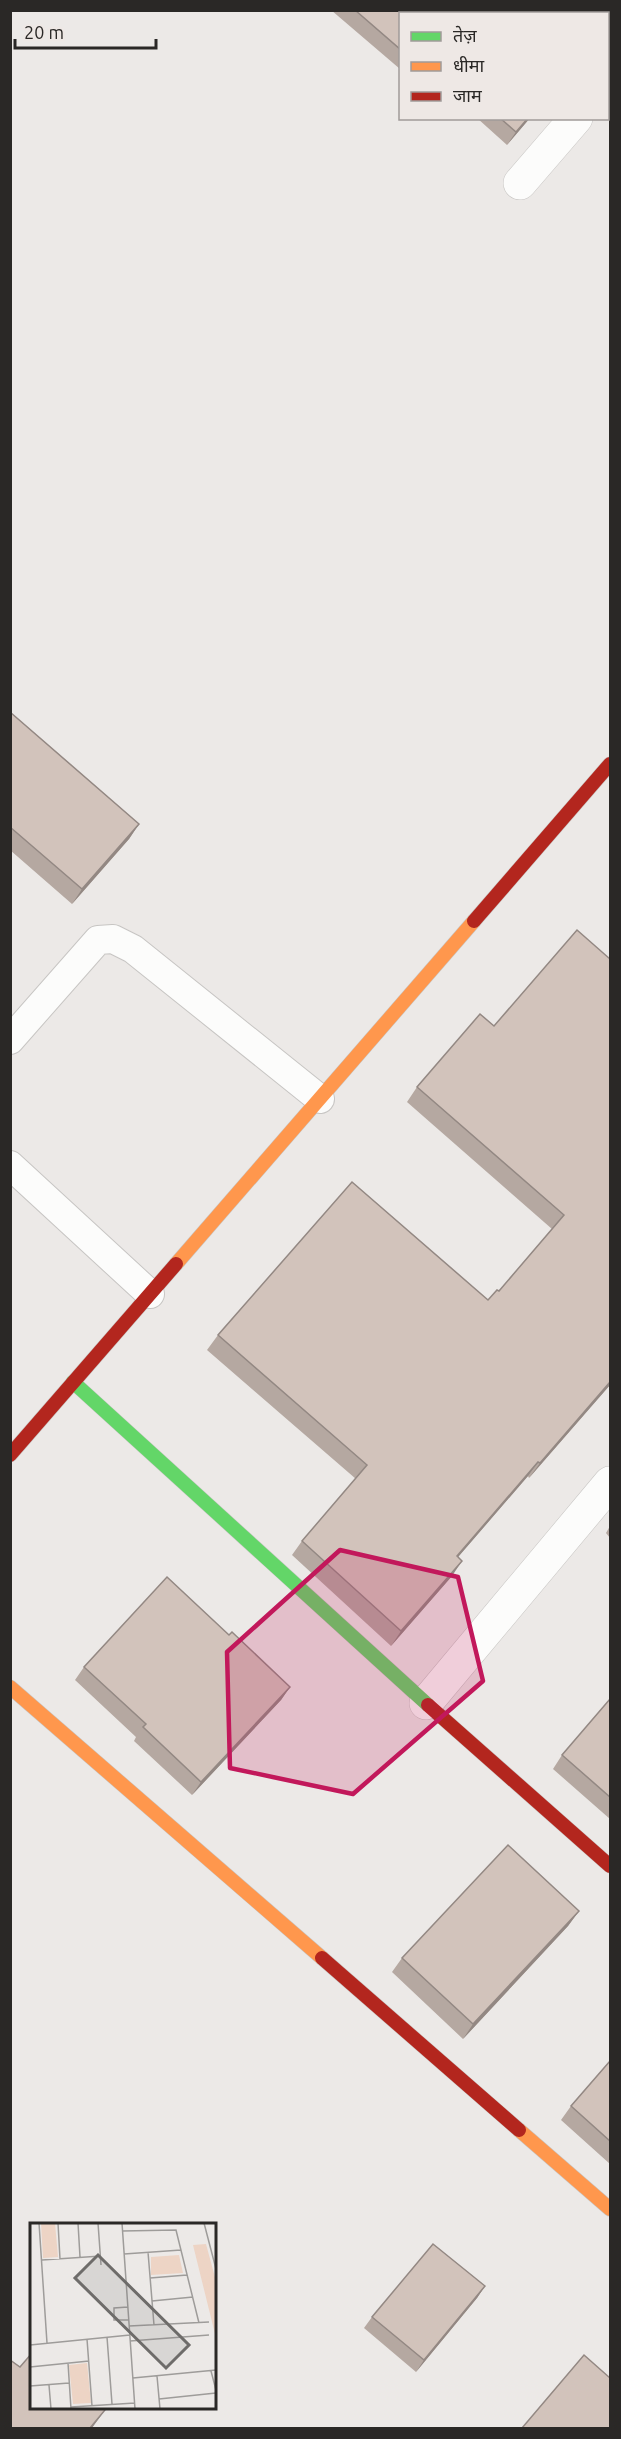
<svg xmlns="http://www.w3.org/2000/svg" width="621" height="2439" font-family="Ubuntu,'Noto Sans Devanagari',sans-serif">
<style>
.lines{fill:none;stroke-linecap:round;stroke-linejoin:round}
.lane-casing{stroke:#c7c5c3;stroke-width:30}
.street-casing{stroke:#c7c5c3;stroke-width:34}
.fast-casing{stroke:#c7c5c3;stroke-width:15}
.slow-casing{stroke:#c7c5c3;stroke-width:15}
.jam-casing{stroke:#c7c5c3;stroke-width:15}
.lane{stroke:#fcfcfb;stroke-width:28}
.street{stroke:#fcfcfb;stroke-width:33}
.fast{stroke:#63d668;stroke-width:14}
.slow{stroke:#ff974d;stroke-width:14}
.jam{stroke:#b3261e;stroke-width:14}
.wall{fill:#b5a8a1}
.shaded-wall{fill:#938883}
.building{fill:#d2c3bb;stroke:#938883;stroke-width:1.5}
.marked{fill:#c2185b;fill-opacity:0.2;stroke:#c2185b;stroke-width:4.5;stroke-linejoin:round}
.inset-road{fill:none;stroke:#9e9c9a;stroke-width:1.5}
.view{fill:#6e6c6a;fill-opacity:0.15;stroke:#6e6c6a;stroke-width:3}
.inset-edge{fill:none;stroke:#2a2826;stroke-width:3}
</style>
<rect width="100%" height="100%" fill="#ece9e7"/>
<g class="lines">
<g class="lane-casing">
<path id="lane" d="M 10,1040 L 98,940 L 113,939 L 133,949 L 320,1099
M 10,1165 L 150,1294"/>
</g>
<g class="street-casing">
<path id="street" d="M 602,10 L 606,14
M 608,82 L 610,79
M 520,183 L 576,118
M 426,1703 L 610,1483"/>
</g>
<g class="fast-casing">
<path id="fast" d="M 73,1382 L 428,1705"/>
</g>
<g class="slow-casing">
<path id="slow" d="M 176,1264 L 474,921
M 10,1687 L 322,1958
M 519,2130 L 610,2209"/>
</g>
<g class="jam-casing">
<path id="jam" d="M 474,921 L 610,764
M 10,1455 L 176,1264
M 428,1705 L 610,1866
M 322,1958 L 519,2130"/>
</g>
<use href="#lane" class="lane"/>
<use href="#street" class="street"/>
<use href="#fast" class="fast"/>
<use href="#slow" class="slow"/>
<use href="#jam" class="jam"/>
</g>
<path class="wall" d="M 331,10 L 527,10 L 400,14 L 400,69 Z
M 477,118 L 530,118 L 507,145 Z
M 10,712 L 139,824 L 129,839 L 72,904 L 10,850 Z
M 610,959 L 610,1385 L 529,1478 L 528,1476 L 458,1557 L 452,1576 L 391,1646 L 292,1555 L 302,1541 L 356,1479 L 207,1350 L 218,1335 L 488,1300 L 499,1291 L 552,1229 L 407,1102 L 417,1087 L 494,1026 Z
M 610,1526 L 610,1538 L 606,1533 Z
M 229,1635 L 290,1687 L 281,1700 L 192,1795 L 134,1741 L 136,1737 L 75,1680 L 84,1667 Z
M 610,1699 L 610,1819 L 553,1769 L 562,1755 Z
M 579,1911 L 568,1926 L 463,2039 L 392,1972 L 402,1958 Z
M 610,2061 L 610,2164 L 561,2120 L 571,2106 Z
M 485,2286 L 477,2298 L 416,2372 L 364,2328 L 372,2317 Z"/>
<path class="shaded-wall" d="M 528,118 L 530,118 L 507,145 L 516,132 Z
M 139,824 L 129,839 L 72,904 L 82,889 Z
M 610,1382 L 610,1385 L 529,1478 L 540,1463 Z
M 538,1462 L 528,1476 L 446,1571 L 457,1556 Z
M 462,1561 L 452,1576 L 391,1646 L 401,1631 Z
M 290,1687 L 281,1700 L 192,1795 L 201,1782 Z
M 579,1911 L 568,1926 L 463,2039 L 473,2024 Z
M 485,2286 L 477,2298 L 416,2372 L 424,2360 Z
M 105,2410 L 92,2428 L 90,2428 Z"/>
<path class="building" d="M 355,10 L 527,10 L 531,14 L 400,14 L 400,49 Z
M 500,118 L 528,118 L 516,132 Z
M 10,712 L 139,824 L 82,889 L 10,827 Z
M 577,930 L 610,959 L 610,1382 L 540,1463 L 538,1462 L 457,1556 L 462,1561 L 401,1631 L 302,1541 L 367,1465 L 218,1335 L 352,1182 L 488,1300 L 497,1290 L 499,1291 L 564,1215 L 417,1087 L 480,1014 L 494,1026 Z
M 167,1577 L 229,1635 L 232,1632 L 290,1687 L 201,1782 L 143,1727 L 146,1724 L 84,1667 Z
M 610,1699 L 610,1797 L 562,1755 Z
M 508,1845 L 579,1911 L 473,2024 L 402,1958 Z
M 610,2061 L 610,2141 L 571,2106 Z
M 433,2244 L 485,2286 L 424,2360 L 372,2317 Z
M 32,2353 L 32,2408 L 102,2408 L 105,2410 L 90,2428 L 10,2428 L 10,2360 L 20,2367 Z
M 584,2355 L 610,2378 L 610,2428 L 522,2428 Z"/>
<path class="marked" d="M 340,1550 L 458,1577 L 483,1681 L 353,1794 L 230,1768 L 227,1652 Z"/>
<g transform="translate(30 2223)">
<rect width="186" height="186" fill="#ece9e7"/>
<path d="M 11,0 L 25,0 L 28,34 L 13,35 ZM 176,21 L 186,58 L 186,115 L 163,22 ZM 149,32 L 153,50 L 121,52 L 121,34 ZM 57,140 L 61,180 L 43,181 L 39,142 Z" fill="#edd4c5"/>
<path class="inset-road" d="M 9,0 L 17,120M 28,0 L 30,36M 48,0 L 50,34M 68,0 L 71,42M 92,0 L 105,186M 174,0 L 186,46M 92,8 L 146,7 L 169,100M 118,29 L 124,102M 94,31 L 151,27M 12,37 L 71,33M 120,55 L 157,52M 122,78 L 163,74M 98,84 L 84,85 L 84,97 L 99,97M 99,103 L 179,99M 77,114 L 82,181M 57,116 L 62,183M 100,118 L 179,112M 0,122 L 100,112M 38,140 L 41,186M 0,144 L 59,138M 181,148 L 186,167M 127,153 L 130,186M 103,155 L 186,147M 19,162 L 21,186M 0,163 L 39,160M 129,176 L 186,170M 41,184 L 105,180"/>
<path class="view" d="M 68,32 L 159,122 L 136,145 L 45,55 Z"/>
<rect width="186" height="186" class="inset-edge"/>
</g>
<rect width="621" height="2439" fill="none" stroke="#2a2826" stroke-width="24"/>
<rect x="399" y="12" width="210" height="108" fill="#eee8e5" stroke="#a09b99" stroke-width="1.5"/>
<rect x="411" y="32" width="30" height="9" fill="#63d668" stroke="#a09b99" stroke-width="1.5"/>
<text x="453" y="42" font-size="18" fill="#2a2826">तेज़</text>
<rect x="411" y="62" width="30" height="9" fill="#ff974d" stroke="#a09b99" stroke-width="1.5"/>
<text x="453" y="72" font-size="18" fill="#2a2826">धीमा</text>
<rect x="411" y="92" width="30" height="9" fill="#b3261e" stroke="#a09b99" stroke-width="1.5"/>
<text x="453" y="102" font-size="18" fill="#2a2826">जाम</text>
<path d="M15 39v9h141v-9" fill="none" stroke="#2a2826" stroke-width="3"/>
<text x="24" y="39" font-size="18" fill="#2a2826" stroke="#eee8e5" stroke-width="4.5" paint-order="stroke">20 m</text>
</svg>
